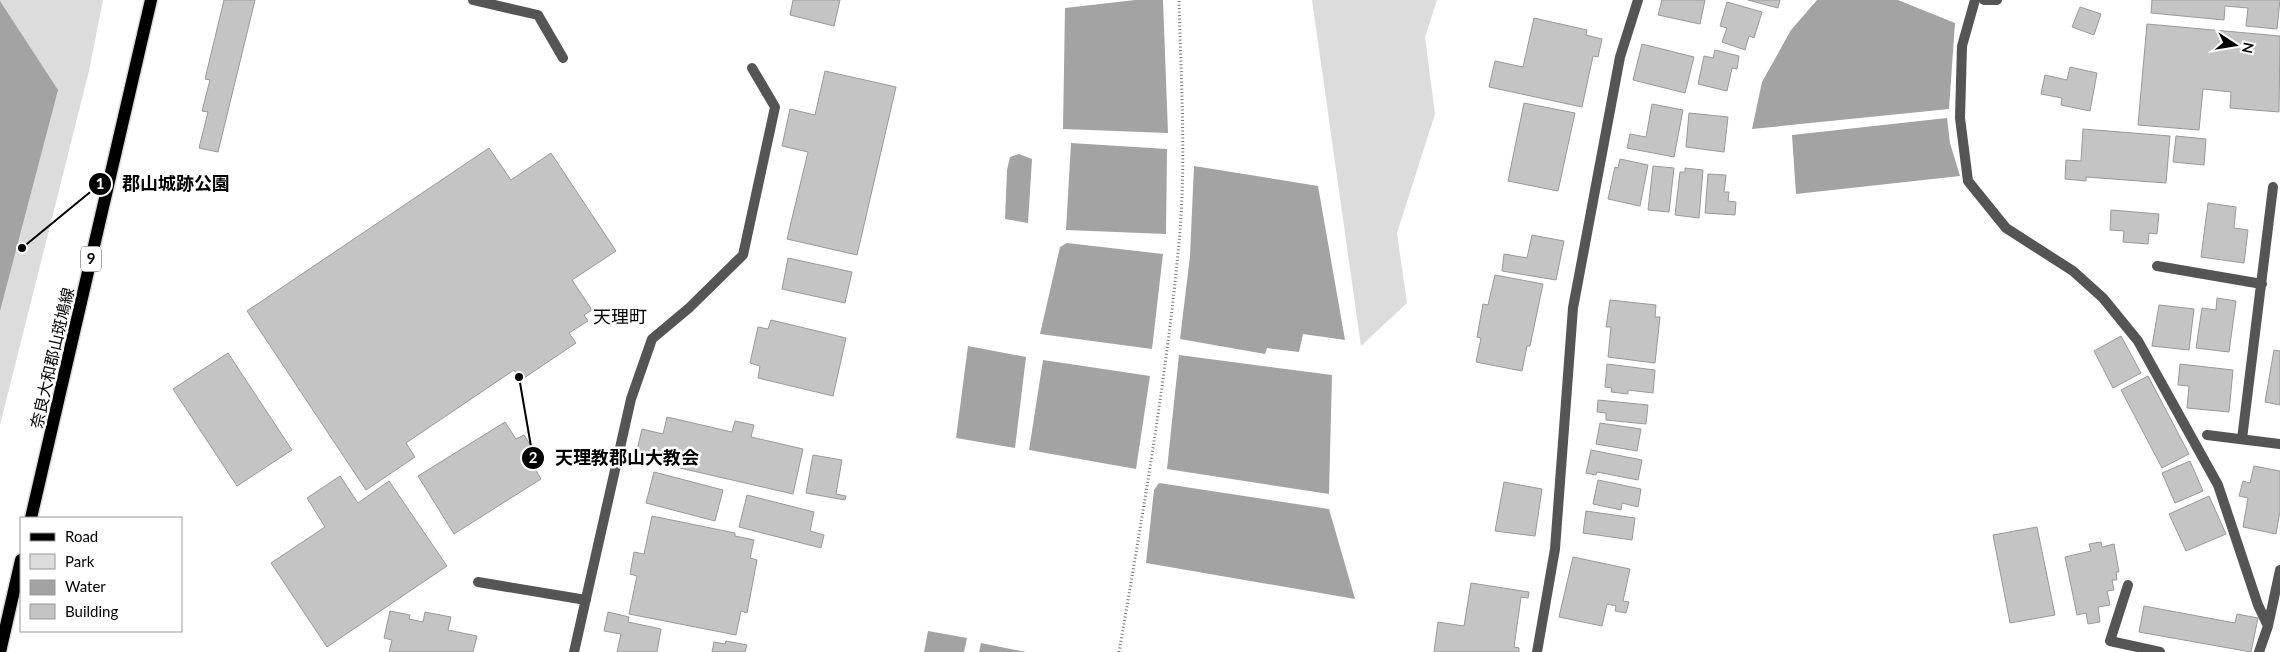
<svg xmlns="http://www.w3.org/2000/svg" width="2280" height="652" font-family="Lato,'Noto Sans JP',sans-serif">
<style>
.green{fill:#dcdcdc}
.water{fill:#a3a3a3}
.building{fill:#c4c4c4;stroke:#999}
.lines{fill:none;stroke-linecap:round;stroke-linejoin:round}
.primary-casing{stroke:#dbdbdb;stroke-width:15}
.path{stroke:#777;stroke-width:3;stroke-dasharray:1 2.5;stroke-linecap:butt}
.service{stroke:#555;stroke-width:10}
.minor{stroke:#555;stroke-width:10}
.primary{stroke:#000;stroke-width:12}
.labels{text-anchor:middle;stroke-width:5;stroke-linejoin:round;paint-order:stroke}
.shield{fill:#fff;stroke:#4c4c4c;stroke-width:1}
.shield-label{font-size:15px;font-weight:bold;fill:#000}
.street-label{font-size:16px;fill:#000;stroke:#fff}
.neighbourhood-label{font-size:18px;fill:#000;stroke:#fff}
.leader{fill:none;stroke:#000;stroke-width:2}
.callout-dot{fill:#000;stroke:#fff;stroke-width:2}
.mark-label{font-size:15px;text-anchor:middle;font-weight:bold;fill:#fff}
.callout-label{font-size:18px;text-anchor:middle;font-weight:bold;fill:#000;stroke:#fff;stroke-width:5;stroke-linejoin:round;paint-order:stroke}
</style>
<rect width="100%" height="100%" fill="#fff"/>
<path class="green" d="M 0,0 L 103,0 L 89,71 L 0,425 Z
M 1312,0 L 1437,0 L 1425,37 L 1435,114 L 1397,233 L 1407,303 L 1361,346 Z"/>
<path class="water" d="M 1135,0 L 1163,0 L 1168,133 L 1063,129 L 1065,8 Z
M 1817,0 L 1898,0 L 1955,23 L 1949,109 L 1752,129 L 1762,82 L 1791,30 Z
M 0,1 L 58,90 L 0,311 Z
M 1947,118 L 1950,143 L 1960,176 L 1796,194 L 1792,135 Z
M 1071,143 L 1167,149 L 1166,234 L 1066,230 Z
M 1019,154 L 1032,159 L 1028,223 L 1005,219 L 1007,170 L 1010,157 Z
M 1194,166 L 1318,186 L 1345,340 L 1303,334 L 1299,352 L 1267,348 L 1265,354 L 1180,339 L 1190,256 Z
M 1067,243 L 1163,254 L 1152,349 L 1040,334 L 1060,247 Z
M 968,346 L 1026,357 L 1015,448 L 956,438 Z
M 1179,355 L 1332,375 L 1329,494 L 1167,469 Z
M 1043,360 L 1150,376 L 1136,469 L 1029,450 Z
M 1159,483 L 1329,509 L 1355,599 L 1146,563 L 1154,490 Z
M 928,631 L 967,638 L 964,652 L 924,652 Z
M 981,643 L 1026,652 L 979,652 Z"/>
<path class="building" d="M 224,0 L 255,0 L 218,152 L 199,148 L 208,112 L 202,111 L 210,80 L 205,79 Z
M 793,0 L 840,0 L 834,26 L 790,15 Z
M 1662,0 L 1705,0 L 1700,24 L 1658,15 Z
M 1748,0 L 1780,0 L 1778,8 Z
M 2152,0 L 2280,0 L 2277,29 L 2246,26 L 2248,8 L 2225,6 L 2224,20 L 2151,13 Z
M 1727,2 L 1762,12 L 1754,38 L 1749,36 L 1745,50 L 1722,42 L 1727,28 L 1720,26 Z
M 2080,7 L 2101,14 L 2094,35 L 2072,27 Z
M 1534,18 L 1587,30 L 1586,35 L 1602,39 L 1598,57 L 1593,56 L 1582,107 L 1489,87 L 1495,61 L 1523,67 Z
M 2147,24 L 2280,36 L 2279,112 L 2230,108 L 2231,92 L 2203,89 L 2199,130 L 2138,125 Z
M 1642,44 L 1694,57 L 1685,93 L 1633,80 Z
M 1715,50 L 1739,56 L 1737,69 L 1732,68 L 1727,91 L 1698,84 L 1704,56 L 1713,58 Z
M 2070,67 L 2097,73 L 2090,111 L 2061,105 L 2062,98 L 2041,94 L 2045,75 L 2067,80 Z
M 825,71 L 896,87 L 857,255 L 787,239 L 808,152 L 782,146 L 790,109 L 815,115 Z
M 1524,103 L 1575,113 L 1558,191 L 1508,181 Z
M 1652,104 L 1683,110 L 1674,157 L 1627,148 L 1630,134 L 1646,137 Z
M 1689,113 L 1728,117 L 1724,152 L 1686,147 Z
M 2083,129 L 2170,136 L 2166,183 L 2086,177 L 2086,181 L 2065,179 L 2066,160 L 2081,161 Z
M 2176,136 L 2206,139 L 2204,165 L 2173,162 Z
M 489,148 L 511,180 L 551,153 L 616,251 L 572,280 L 592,310 L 584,315 L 588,321 L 569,333 L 576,343 L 521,380 L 514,370 L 406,443 L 415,457 L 366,490 L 247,311 Z
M 1620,159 L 1648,165 L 1640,206 L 1608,199 L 1615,167 L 1618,168 Z
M 1653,166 L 1674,168 L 1669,212 L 1648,210 Z
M 1685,168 L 1703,170 L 1699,218 L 1675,215 L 1680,172 L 1685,172 Z
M 1708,174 L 1726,175 L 1724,192 L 1729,192 L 1728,201 L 1736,202 L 1735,215 L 1705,213 Z
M 2208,203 L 2236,207 L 2234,228 L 2248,230 L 2244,263 L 2201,257 Z
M 2111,210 L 2159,214 L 2157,234 L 2149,233 L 2148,244 L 2123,242 L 2124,231 L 2110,230 Z
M 1532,235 L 1564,241 L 1556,280 L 1502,271 L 1504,254 L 1527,258 Z
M 788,258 L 852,272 L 845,303 L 782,289 Z
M 1495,275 L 1543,284 L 1530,346 L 1527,346 L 1522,371 L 1476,362 L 1481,338 L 1477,337 L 1483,304 L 1488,305 Z
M 2217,298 L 2236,301 L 2229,352 L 2196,348 L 2202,308 L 2216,310 Z
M 1610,300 L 1656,305 L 1655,317 L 1660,317 L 1655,363 L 1608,357 L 1611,327 L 1606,327 Z
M 2159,305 L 2194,309 L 2189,350 L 2152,346 Z
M 771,320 L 846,338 L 833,396 L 758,378 L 760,366 L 750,363 L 758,327 L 768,329 Z
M 2121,336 L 2141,373 L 2113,388 L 2094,351 Z
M 2274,350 L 2280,351 L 2280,405 L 2265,402 Z
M 228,353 L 292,450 L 237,486 L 173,389 Z
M 1607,364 L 1655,370 L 1653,393 L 1628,390 L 1628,394 L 1611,392 L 1612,388 L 1605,387 Z
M 2180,364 L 2233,370 L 2229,412 L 2187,408 L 2189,386 L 2178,385 Z
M 2148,376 L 2189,454 L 2162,468 L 2121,390 Z
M 1598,400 L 1648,405 L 1646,424 L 1606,420 L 1606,413 L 1597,412 Z
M 667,417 L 732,432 L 735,421 L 754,425 L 751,437 L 803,449 L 793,494 L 658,463 L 659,455 L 637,450 L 642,429 L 663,434 Z
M 505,422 L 516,439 L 524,435 L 539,458 L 531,462 L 541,479 L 454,534 L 418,476 Z
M 1600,423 L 1641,429 L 1637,451 L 1596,444 Z
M 1591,450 L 1642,460 L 1638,480 L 1597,472 L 1596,475 L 1586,473 Z
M 813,455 L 842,460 L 836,494 L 846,496 L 845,500 L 806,493 Z
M 2190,461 L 2203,491 L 2175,503 L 2162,473 Z
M 2254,466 L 2280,471 L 2280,511 L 2276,534 L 2243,527 L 2248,498 L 2239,496 L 2243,481 L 2250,483 Z
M 654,472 L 723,490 L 715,521 L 646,503 Z
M 340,476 L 358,503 L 389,481 L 447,566 L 327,647 L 271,563 L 325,527 L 307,498 Z
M 1598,480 L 1641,489 L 1638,507 L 1622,503 L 1621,510 L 1593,504 Z
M 1504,482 L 1542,489 L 1535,536 L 1495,531 Z
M 747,495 L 814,512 L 810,531 L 824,535 L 821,548 L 739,527 Z
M 2209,496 L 2226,534 L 2186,551 L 2169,514 Z
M 1586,511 L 1635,518 L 1632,540 L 1583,533 Z
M 652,516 L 735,533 L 735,536 L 754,540 L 750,558 L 757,560 L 747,613 L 741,611 L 736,635 L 629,614 L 637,576 L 630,574 L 634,552 L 644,554 Z
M 2037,527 L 2055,615 L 2010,623 L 1993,535 Z
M 2101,542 L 2102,547 L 2114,544 L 2119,572 L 2116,572 L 2117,580 L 2112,580 L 2114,590 L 2107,591 L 2110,605 L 2098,607 L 2100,622 L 2088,624 L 2086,613 L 2077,615 L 2065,557 L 2091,551 L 2089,544 Z
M 1573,557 L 1630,569 L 1623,601 L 1629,602 L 1626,613 L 1615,611 L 1616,606 L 1607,604 L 1602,626 L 1559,617 Z
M 1471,583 L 1529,592 L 1528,598 L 1521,597 L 1514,647 L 1519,648 L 1519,652 L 1434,652 L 1438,622 L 1464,626 Z
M 2144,606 L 2235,623 L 2237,614 L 2258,618 L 2251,652 L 2139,632 Z
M 390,611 L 410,615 L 409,619 L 423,622 L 425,612 L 451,617 L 448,630 L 477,636 L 473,652 L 389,652 L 392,640 L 384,638 Z
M 608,612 L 629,617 L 628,622 L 661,629 L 657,652 L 617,652 L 621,634 L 604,631 Z
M 726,641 L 747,645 L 745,652 L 712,652 L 714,642 L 725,644 Z"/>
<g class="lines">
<g class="primary-casing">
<path id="primary" d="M 31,518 L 151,0
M 0,652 L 21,560"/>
</g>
<path class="path" d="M 1119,652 C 1142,519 1165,387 1178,253 C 1187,169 1181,84 1179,0"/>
<path class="service" d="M 473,0 L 538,15 L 563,58
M 478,582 L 586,600
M 574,652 L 631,399 L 652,339 L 689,308 L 743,255 L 775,107 L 752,68"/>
<path class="minor" d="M 1975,0 L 1962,46 L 1960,118 L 1968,181 L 2006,228 L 2073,271 L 2103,298 L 2138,341 L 2218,485 L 2258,605 L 2268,626 L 2259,652
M 1984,0 L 1997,0
M 2157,266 L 2262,284
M 2207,435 L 2280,444
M 2242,439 L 2273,187
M 2128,585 L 2110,641 L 2160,652
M 2268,626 L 2280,570
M 1537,652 L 1555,549 L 1573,308 L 1620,57 L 1638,0"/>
<use href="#primary" class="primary"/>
</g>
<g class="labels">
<rect class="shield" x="81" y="246.5" width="20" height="25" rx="4"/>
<g class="shield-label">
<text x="91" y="264">9</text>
</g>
<g class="street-label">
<text transform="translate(52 358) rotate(-77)" y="6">奈良大和郡山斑鳩線</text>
</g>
<g class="neighbourhood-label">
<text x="620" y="323">天理町</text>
</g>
</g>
<path class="leader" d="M22 248L100 184M519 377L533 458"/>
<g class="callout-dot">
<circle cx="22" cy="248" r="5"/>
<circle cx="519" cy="377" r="5"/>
<circle cx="100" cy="184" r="12"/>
<circle cx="533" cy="458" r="12"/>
</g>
<g class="mark-label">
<text x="100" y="189">1</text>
<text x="533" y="463">2</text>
</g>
<g class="callout-label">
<text x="176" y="190">郡山城跡公園</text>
<text x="627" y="464">天理教郡山大教会</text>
</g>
<rect x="20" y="517" width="162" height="115" fill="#ffffff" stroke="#999999"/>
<rect x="30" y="533" width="25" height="8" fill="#000000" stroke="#999999"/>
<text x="65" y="542" font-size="15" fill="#000000">Road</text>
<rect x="30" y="554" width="25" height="15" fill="#dcdcdc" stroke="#999999"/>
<text x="65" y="567" font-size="15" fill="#000000">Park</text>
<rect x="30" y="580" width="25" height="15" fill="#a3a3a3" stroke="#999999"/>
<text x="65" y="592" font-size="15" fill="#000000">Water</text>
<rect x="30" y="604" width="25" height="15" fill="#c4c4c4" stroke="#999999"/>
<text x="65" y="617" font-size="15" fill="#000000">Building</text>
<g transform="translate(2235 45) rotate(102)" stroke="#ffffff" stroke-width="4" paint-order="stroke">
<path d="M0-4L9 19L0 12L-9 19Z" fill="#000000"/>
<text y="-8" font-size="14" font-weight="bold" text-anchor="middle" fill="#000000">N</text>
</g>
</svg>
